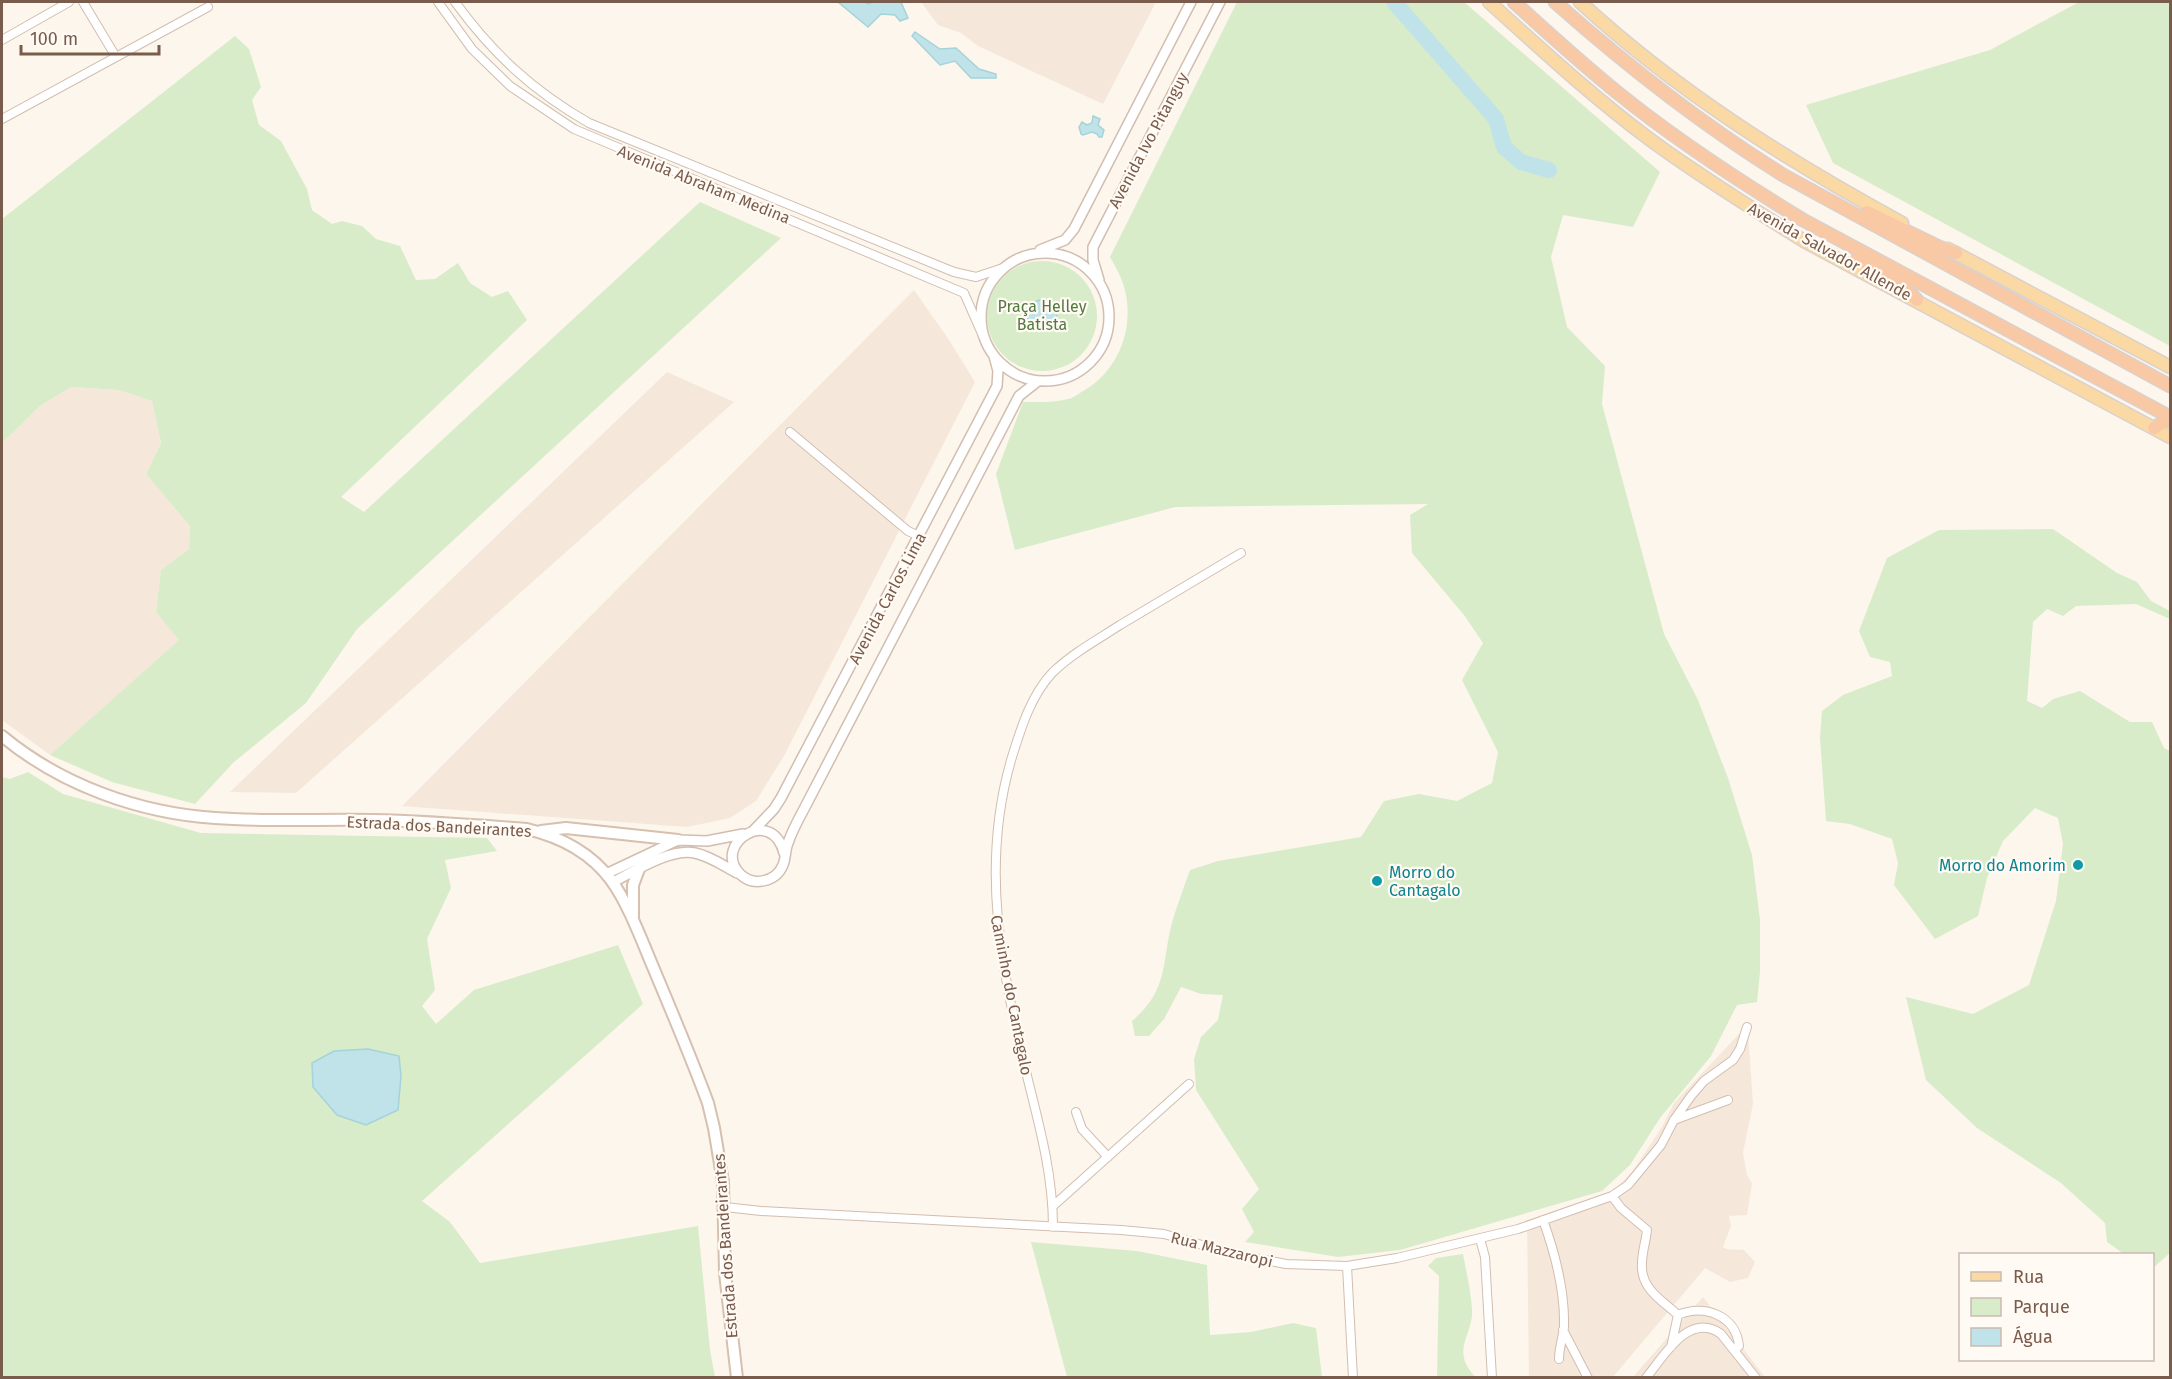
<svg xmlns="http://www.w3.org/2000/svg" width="2172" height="1379" font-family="'Fira Sans',sans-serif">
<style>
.residential{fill:#f5e8da}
.green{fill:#d8ecc9}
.water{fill:#bfe3e8;stroke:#a5d3da;stroke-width:1.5}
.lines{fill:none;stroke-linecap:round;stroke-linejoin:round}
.river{stroke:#bfe3e8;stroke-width:16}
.minor-casing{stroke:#d1beb0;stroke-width:10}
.tertiary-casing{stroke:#d1beb0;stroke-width:12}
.secondary-casing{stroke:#d6c0b0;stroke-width:14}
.primary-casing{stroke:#dad1cd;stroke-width:15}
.trunk-casing{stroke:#dad1cd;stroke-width:15}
.minor{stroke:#fff;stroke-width:8}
.tertiary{stroke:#fff;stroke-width:9}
.secondary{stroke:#fff;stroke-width:10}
.primary{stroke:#fbd9a5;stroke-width:12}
.trunk{stroke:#f9c8a4;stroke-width:12}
.culture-dot{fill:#0f9aa8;stroke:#fffaf3;stroke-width:2}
.labels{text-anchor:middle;stroke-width:4.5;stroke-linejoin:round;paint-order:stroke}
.street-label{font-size:16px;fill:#7a5c4d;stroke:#fffaf3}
.park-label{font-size:16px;fill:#537a41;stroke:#fffaf3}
.culture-label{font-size:16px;fill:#0d838f;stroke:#fffaf3;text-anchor:end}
</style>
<rect width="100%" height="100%" fill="#fdf6ec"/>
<path class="residential" d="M 921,2 L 1156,2 L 1103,104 L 978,46 L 961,33 L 938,25 Z
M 914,290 L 947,337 L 975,382 L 784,756 L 756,801 L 730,818 L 687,827 L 402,806 Z
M 667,372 L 734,402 L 296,793 L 230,792 Z
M 71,387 L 119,390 L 152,401 L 161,443 L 146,474 L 190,526 L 189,549 L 161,570 L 156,612 L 180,640 L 50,755 L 2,720 L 2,443 L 40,406 Z
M 1748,1032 L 1753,1104 L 1743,1153 L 1747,1175 L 1752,1183 L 1747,1215 L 1729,1216 L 1731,1226 L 1723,1247 L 1726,1249 L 1744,1250 L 1755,1262 L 1748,1278 L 1730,1282 L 1705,1268 L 1613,1377 L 1529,1377 L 1527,1221 L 1610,1194 L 1632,1172 L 1662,1127 L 1674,1103 L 1739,1034 Z
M 1703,1297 L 1765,1377 L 1632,1378 Z"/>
<path class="green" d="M 1237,2 L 1464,2 L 1660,172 L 1633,227 L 1563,215 L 1551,257 L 1567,327 L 1605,366 L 1602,404 L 1664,634 L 1698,700 L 1728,778 L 1752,855 L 1760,920 L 1760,972 L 1757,1002 L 1737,1005 L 1711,1056 L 1660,1118 L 1630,1165 L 1602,1191 L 1400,1250 L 1338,1257 L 1245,1242 L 1254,1232 L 1242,1209 L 1259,1189 L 1196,1090 L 1194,1059 L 1201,1037 L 1218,1020 L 1223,995 L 1201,994 L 1181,987 L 1164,1019 L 1149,1036 L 1135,1036 L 1132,1021 C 1170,989 1161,961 1173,919 C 1178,903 1184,887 1190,870 L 1218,861 L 1361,837 L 1384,801 L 1419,794 L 1457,801 L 1492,783 L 1498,752 L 1462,680 L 1483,643 L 1464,615 L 1412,553 L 1410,515 L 1428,504 L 1175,507 L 1015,550 L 996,474 L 1023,402 C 1038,402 1053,403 1068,399 C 1074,398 1079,393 1085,390 C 1117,371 1133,332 1126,295 C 1124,282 1117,269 1110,257 Z
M 2079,2 L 2170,2 L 2170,346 L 1833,163 L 1806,105 L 1990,50 Z
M 235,36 L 249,49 L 261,87 L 252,100 L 259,125 L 281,141 L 307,189 L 312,210 L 332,224 L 342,221 L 362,226 L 376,239 L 400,246 L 416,280 L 435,279 L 458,263 L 470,283 L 492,297 L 508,291 L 527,320 L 341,497 L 364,512 L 700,202 L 781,238 L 357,629 L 306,703 L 233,763 L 195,804 L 112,782 L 50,755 L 179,640 L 156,612 L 161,570 L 189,549 L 190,526 L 146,474 L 161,443 L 152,401 L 119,390 L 71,387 L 40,406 L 2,443 L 2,219 Z
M987 316a55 55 0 1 1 110 0a55 55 0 1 1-110 0Z
M 2053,529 L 2117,573 L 2137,582 L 2151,601 L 2170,611 L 2170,619 L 2136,604 L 2076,606 L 2063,616 L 2047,609 L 2033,622 L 2027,701 L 2042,708 L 2053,699 L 2080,691 L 2130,722 L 2152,722 L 2164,748 L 2170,751 L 2170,1253 L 2153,1268 L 2152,1254 L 2124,1254 L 2107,1242 L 2105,1223 L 2061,1183 L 1977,1128 L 1926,1080 L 1906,997 L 1973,1014 L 2029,985 L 2056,901 L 2063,844 L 2058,818 L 2035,808 L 2003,841 L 1987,878 L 1978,916 L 1935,939 L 1894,885 L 1898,863 L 1892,839 L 1850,824 L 1826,821 L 1820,738 L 1822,711 L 1843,695 L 1892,676 L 1890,662 L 1870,657 L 1859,631 L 1887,558 L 1939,530 Z
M 28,772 L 63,794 L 201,833 L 487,838 L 497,851 L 445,860 L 451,888 L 427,939 L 435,990 L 422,1006 L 436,1024 L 474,990 L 618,945 L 643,1004 L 422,1201 L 450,1222 L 480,1263 L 698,1226 L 710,1350 L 715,1377 L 2,1378 L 2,777 L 10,779 Z
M 1031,1242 L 1137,1251 L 1207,1265 L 1210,1335 L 1251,1332 L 1293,1323 L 1316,1328 L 1322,1377 L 1067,1377 Z
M 1463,1254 C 1466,1270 1473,1301 1472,1316 C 1468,1342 1453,1351 1475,1377 L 1437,1377 L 1439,1276 L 1428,1266 L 1436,1258 Z"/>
<path class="water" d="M 838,2 L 865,2 L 868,4 L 873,2 L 901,2 L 908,18 L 900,21 L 895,15 L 881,14 L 868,27 Z
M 915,32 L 940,49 L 956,48 L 979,69 L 996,74 L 996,78 L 971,78 L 955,61 L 940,65 L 912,36 Z
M 1093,116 L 1100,119 L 1098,125 L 1104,130 L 1102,137 L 1099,137 L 1097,134 L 1092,132 L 1083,135 L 1081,134 L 1079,127 L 1082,122 L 1087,125 L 1092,123 Z
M1027 315a15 15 0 1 1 30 0a15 15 0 1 1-30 0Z
M 368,1049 L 399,1056 L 401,1076 L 398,1110 L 366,1125 L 337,1115 L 313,1087 L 312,1063 L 334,1051 Z"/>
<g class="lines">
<path class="river" d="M 1394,2 L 1496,119 L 1504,147 L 1521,162 L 1549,170"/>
<g class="minor-casing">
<path id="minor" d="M 83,2 L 116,57
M 438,2 L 472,49 L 510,86 L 574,129 L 964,293 L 983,336
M 455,2 C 493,54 533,91 589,123 L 954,272 L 976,277 L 1003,268
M 2,40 L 69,2
M 2,119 L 208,7
M 790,432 L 908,531 L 919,536
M 1076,1112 L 1082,1129 L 1108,1157
M 1674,1120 L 1728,1100
M 1612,1196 L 1621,1208 L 1647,1230 C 1646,1241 1642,1252 1642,1263 C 1640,1289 1662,1300 1678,1315 L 1671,1347
M 1053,1206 L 1189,1084
M 725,1207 L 761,1211 L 1121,1230 L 1164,1234 L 1230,1253 L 1286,1264 L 1347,1266 L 1397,1258 L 1518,1229 L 1612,1196 L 1628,1185 L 1661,1145 L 1674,1120 L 1691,1096 L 1704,1081 L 1733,1060 L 1740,1049 L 1747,1027
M 1543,1220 C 1555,1253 1565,1291 1564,1327 C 1563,1337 1559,1348 1559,1359
M 1053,1227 C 1053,1176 1040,1128 1028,1080 C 1002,971 979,867 1012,757 C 1021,728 1031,695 1053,672 C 1073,653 1097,640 1120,625 C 1160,601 1200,577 1241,553
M 1480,1239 L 1485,1257 L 1492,1378
M 1347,1266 L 1353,1378
M 1678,1315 C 1704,1304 1736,1315 1739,1346 L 1735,1350
M 1563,1330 L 1588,1378
M 1646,1378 C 1664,1356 1689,1311 1721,1334 L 1756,1378"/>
</g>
<g class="tertiary-casing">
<path id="tertiary" d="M 1040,250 L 1065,240 L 1074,229 L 1191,2
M981 317a64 64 0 1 1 128 0a64 64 0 1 1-128 0Z
M 1099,280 L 1093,260 L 1093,247 L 1220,2
M 753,831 L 774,809 L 781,798 L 997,386 L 998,371 L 994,356
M 784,853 C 772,805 711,844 740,874 C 753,887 776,882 783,865 C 786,858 785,850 788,843 C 792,831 798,820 804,809 L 1019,396 L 1038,381
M 606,874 L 678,840 L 707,841 L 743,834
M 613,882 C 635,871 670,848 695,853 C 710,856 724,866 737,873"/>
</g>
<g class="secondary-casing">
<path id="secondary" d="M 2,736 C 61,785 139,813 215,818 C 267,822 320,819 373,820 C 425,821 476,825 527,829 C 561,837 590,852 611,880 C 628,903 642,941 653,967 C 672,1012 691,1057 708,1103 L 714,1128 L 723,1182 L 725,1273 L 737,1378
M 541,831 L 566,828 L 678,840
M 633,917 L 633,885 L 639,869"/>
</g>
<g class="primary-casing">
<path id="primary" d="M 1489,2 C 1542,50 1594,98 1652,141 C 1701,177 1753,209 1804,241 L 2170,437
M 1580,2 C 1677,91 1786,160 1902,223
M 1948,249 L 2170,367"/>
</g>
<g class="trunk-casing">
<path id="trunk" d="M 1514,2 C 1548,33 1582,64 1618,93 C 1676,140 1739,181 1803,220 L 2170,417
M 1555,2 C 1627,66 1701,124 1783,175 L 2170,386
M 1867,212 L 1939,247 L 1956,253
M 1858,258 L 1901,284 L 1917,300
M 2154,428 L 2170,418"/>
</g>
<use href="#minor" class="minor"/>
<use href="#tertiary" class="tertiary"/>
<use href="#secondary" class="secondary"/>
<use href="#primary" class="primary"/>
<use href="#trunk" class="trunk"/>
</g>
<g class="culture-dot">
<circle cx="2078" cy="865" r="6"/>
<circle cx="1377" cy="881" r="6"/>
</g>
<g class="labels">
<g class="street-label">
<text transform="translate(1148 140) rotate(-62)" y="6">Avenida Ivo Pitanguy</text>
<text transform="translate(704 184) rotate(22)" y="6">Avenida Abraham Medina</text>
<text transform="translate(1830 251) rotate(29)" y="6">Avenida Salvador Allende</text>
<text transform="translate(887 598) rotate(-62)" y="6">Avenida Carlos Lima</text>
<text transform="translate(439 826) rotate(3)" y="6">Estrada dos Bandeirantes</text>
<text transform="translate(1012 995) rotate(79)" y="6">Caminho do Cantagalo</text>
<text transform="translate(725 1246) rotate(-94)" y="6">Estrada dos Bandeirantes</text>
<text transform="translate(1222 1249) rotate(14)" y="6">Rua Mazzaropi</text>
</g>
<g class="park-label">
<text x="1042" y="312">Praça Helley<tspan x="1042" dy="18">Batista</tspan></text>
</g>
<g class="culture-label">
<text x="2066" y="871">Morro do Amorim</text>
<text x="1389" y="878" text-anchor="start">Morro do<tspan x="1389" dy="18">Cantagalo</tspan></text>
</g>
</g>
<rect width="2172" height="1379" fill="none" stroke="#7a5c4d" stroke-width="6"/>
<rect x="1959" y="1253" width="195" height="108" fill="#fffaf3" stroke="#cabbb1" stroke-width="1.5"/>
<rect x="1971" y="1272" width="30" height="9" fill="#fbd9a5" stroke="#cabbb1" stroke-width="1.5"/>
<text x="2013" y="1283" font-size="18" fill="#7a5c4d">Rua</text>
<rect x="1971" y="1298" width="30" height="18" fill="#d8ecc9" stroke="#cabbb1" stroke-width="1.5"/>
<text x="2013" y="1313" font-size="18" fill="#7a5c4d">Parque</text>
<rect x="1971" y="1328" width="30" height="18" fill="#bfe3e8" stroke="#cabbb1" stroke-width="1.5"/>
<text x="2013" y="1343" font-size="18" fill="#7a5c4d">Água</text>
<path d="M21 45v9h138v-9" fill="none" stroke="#7a5c4d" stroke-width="3"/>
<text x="30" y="45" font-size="18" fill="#7a5c4d" stroke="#fffaf3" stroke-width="4.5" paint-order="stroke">100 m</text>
</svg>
